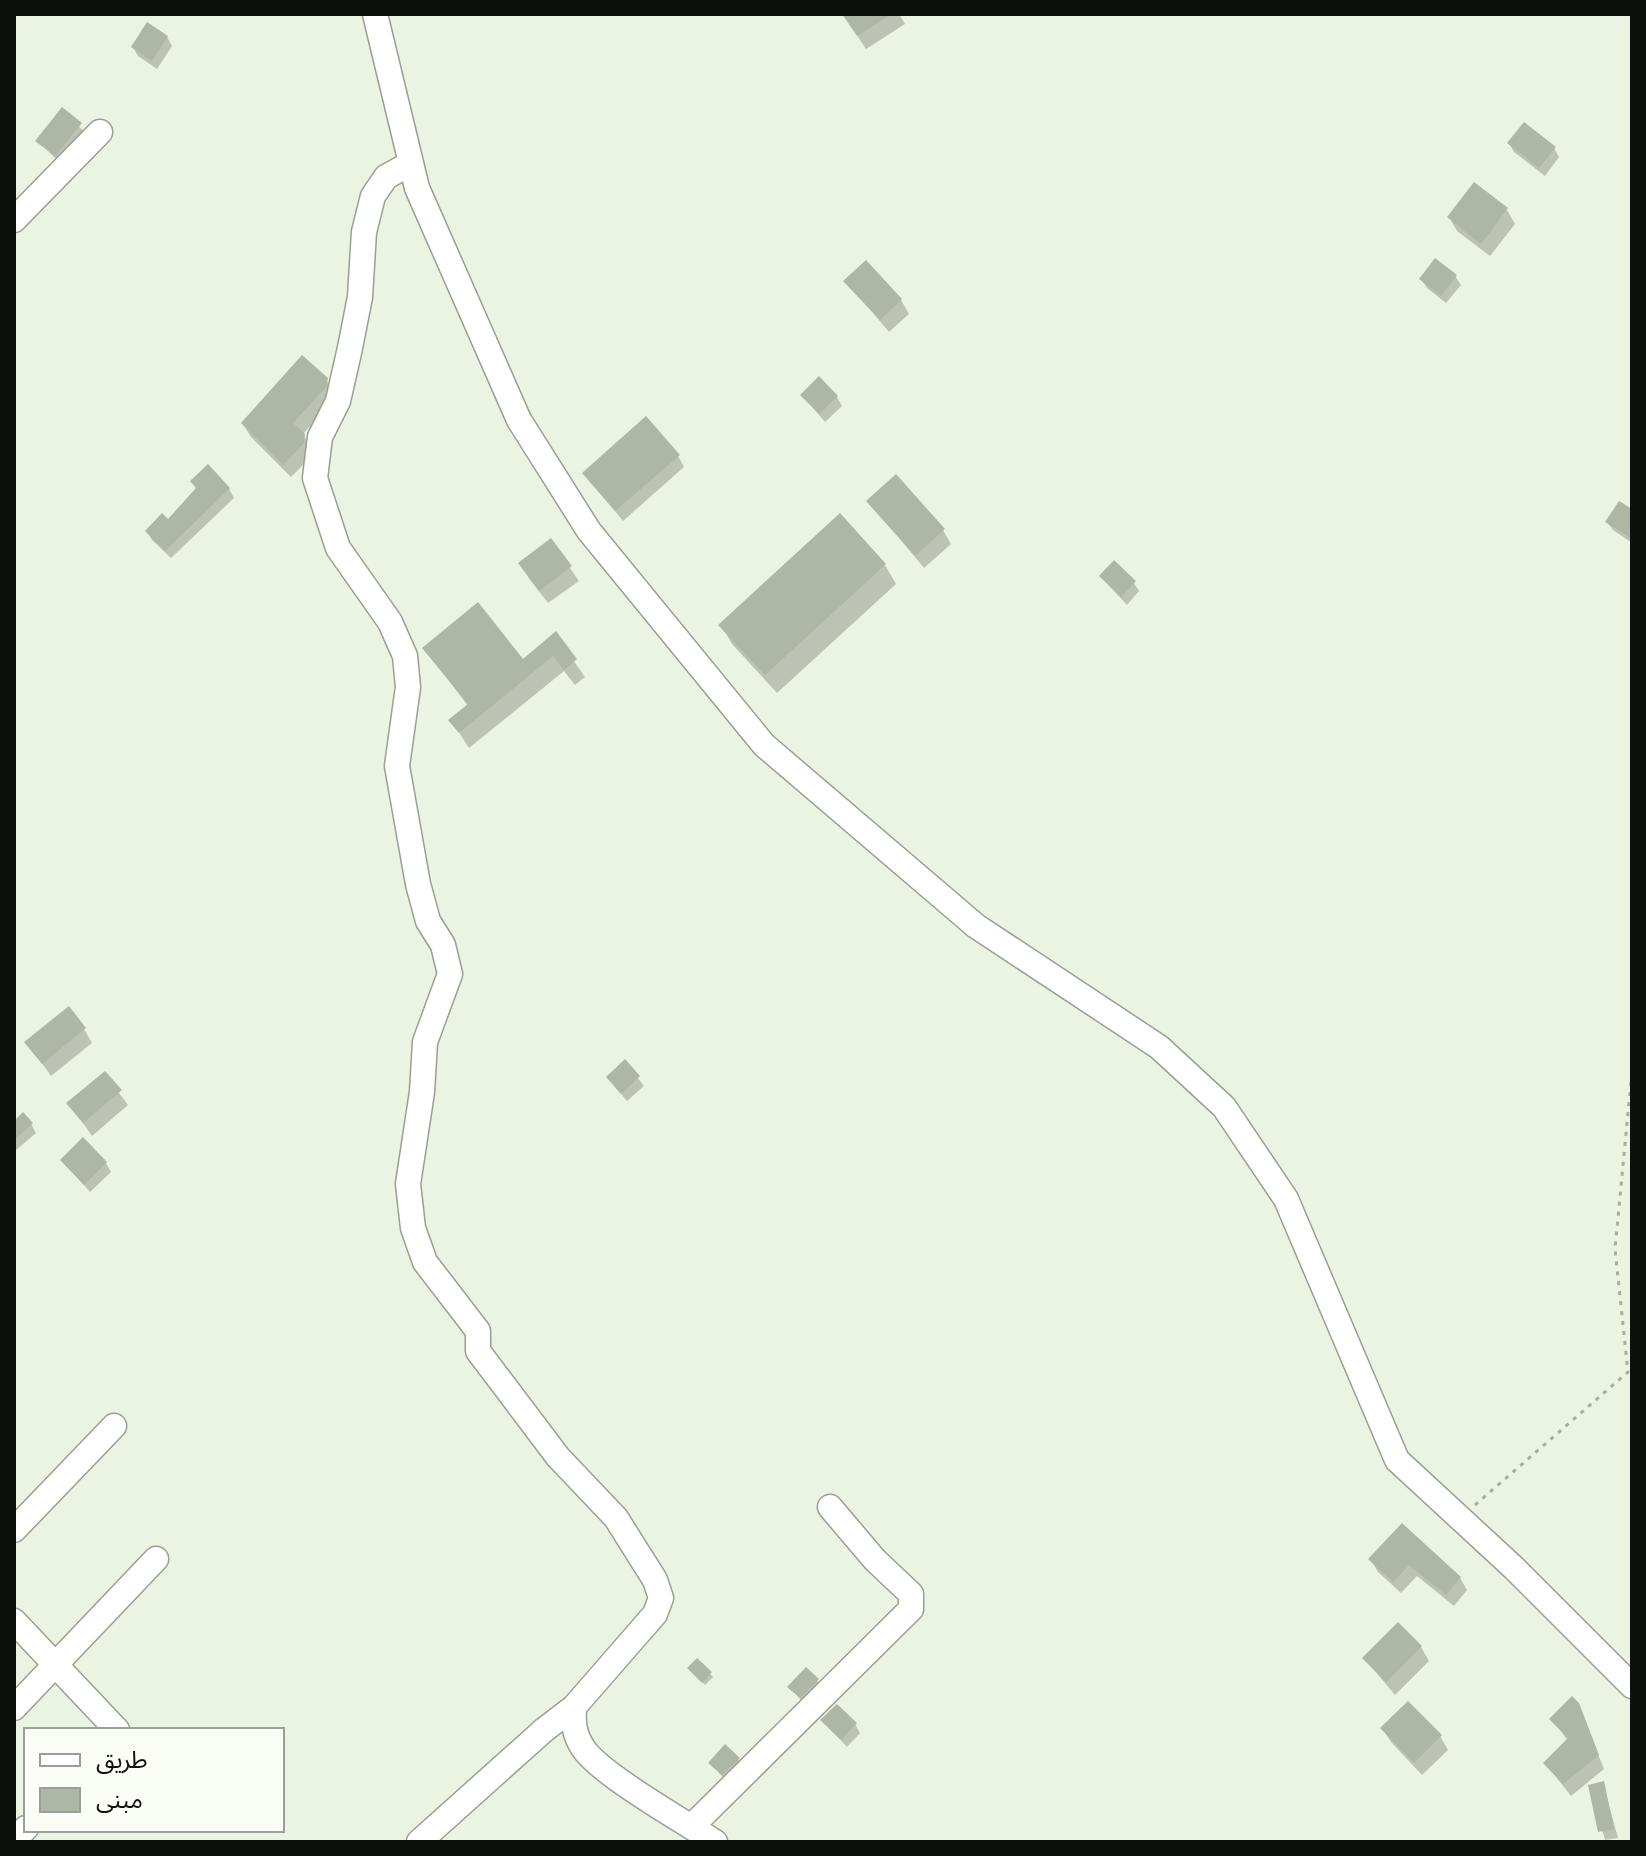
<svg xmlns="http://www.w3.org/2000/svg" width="1646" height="1856" font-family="Manrope,'Noto Sans Arabic',sans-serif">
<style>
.shadow{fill:#0003}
.building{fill:#aeb6a6}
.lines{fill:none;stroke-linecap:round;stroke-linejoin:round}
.minor-casing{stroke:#98a090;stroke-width:27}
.path{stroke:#a7ad9f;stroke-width:3;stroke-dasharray:4 6;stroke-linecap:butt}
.minor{stroke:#fff;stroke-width:24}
</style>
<rect width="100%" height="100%" fill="#ebf3e2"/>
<path class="shadow" d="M 843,14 L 899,14 L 905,24 L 866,49 Z
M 167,37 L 172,46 L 157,69 L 138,56 L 133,47 Z
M 62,110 L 86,133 L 61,164 L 38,141 Z
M 1509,143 L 1554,148 L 1559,157 L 1545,176 L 1514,152 Z
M 1507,210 L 1515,224 L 1490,256 L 1457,231 L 1449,217 Z
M 1455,276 L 1461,285 L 1446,303 L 1427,288 L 1421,279 Z
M 846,281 L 901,300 L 909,314 L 889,332 Z
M 326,380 L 335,394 L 333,401 L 303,434 L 312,450 L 311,457 L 291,477 L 251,437 L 243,424 Z
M 803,396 L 837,397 L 842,406 L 825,422 Z
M 678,456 L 684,467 L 623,521 L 584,473 Z
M 229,489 L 234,498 L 171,558 L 152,540 L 147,531 Z
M 869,501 L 943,530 L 951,544 L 924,568 Z
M 1632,512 L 1632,543 L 1613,530 L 1607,522 Z
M 551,541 L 579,581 L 548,603 L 528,577 Z
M 885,565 L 896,584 L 777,693 L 732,644 L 721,625 Z
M 1101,577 L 1134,583 L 1139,591 L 1127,605 Z
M 555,634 L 585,677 L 575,685 L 564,671 L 469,748 L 451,720 L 468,706 L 424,648 L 523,661 Z
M 84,1029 L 92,1043 L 51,1076 L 27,1042 Z
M 625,1062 L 644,1086 L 627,1101 L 608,1078 Z
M 105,1074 L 128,1105 L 92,1136 L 69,1103 Z
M 14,1123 L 31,1124 L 36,1133 L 16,1150 Z
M 62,1160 L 106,1163 L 111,1172 L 90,1192 Z
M 1403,1526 L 1460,1578 L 1467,1590 L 1454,1606 L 1417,1576 L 1401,1593 L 1378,1572 L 1371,1560 Z
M 1421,1647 L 1429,1661 L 1395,1695 L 1365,1659 Z
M 697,1661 L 713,1677 L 705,1685 L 692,1672 Z
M 817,1680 L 822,1689 L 806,1706 L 790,1687 Z
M 1578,1705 L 1604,1769 L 1571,1796 L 1545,1763 L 1568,1741 L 1552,1719 Z
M 823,1721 L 855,1724 L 860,1733 L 847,1747 Z
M 1383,1729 L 1440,1736 L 1448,1750 L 1422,1775 L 1391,1742 Z
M 738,1759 L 743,1768 L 728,1783 L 710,1763 Z
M 1603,1783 L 1618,1838 L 1605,1840 L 1590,1786 Z"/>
<path class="building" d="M 842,14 L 891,14 L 857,36 Z
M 147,22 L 168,36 L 152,61 L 131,47 Z
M 62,107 L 82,123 L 55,156 L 35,141 Z
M 1524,122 L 1556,147 L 1539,168 L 1507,143 Z
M 1474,182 L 1508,208 L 1481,244 L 1447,217 Z
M 1435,258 L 1457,275 L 1441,296 L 1419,279 Z
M 866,260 L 902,299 L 880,320 L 843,281 Z
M 302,355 L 328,378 L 326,387 L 293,423 L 305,434 L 304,443 L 283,465 L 241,423 Z
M 819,376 L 838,396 L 819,414 L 800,395 Z
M 646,416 L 680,455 L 615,511 L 582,473 Z
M 208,464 L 230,488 L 165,551 L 145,531 L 162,513 L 168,519 L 196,488 L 190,481 Z
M 896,474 L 945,529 L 915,556 L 866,501 Z
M 1619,501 L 1632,509 L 1632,539 L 1605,522 Z
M 840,513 L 886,564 L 765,675 L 718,625 Z
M 551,538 L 572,566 L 539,591 L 518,563 Z
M 1114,560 L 1136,581 L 1121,597 L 1099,576 Z
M 478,602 L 523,659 L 556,631 L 577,659 L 564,670 L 553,656 L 459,733 L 448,720 L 468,704 L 422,648 Z
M 69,1006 L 86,1028 L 42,1064 L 24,1042 Z
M 625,1059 L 640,1076 L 621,1094 L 606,1077 Z
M 105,1071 L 122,1090 L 83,1123 L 66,1103 Z
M 23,1112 L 33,1123 L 14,1140 L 14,1121 Z
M 83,1137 L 107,1162 L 84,1185 L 60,1160 Z
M 1402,1523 L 1461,1577 L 1446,1595 L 1409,1565 L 1393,1582 L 1368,1559 Z
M 1398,1622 L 1422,1646 L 1386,1682 L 1362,1658 Z
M 697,1658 L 712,1672 L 702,1683 L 687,1668 Z
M 806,1667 L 819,1679 L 800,1698 L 787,1687 Z
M 1572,1696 L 1579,1703 L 1599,1755 L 1563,1784 L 1543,1763 L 1568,1738 L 1549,1719 Z
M 1408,1701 L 1442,1735 L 1414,1763 L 1380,1728 Z
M 837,1704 L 857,1723 L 841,1740 L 820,1720 Z
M 725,1744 L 740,1758 L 722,1775 L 708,1763 Z
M 1604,1781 L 1614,1829 L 1598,1832 L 1588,1785 Z"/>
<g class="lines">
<g class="minor-casing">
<path id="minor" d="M 375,14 L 417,188 L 519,420 L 589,531 L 764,745 L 976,926 L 1159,1047 L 1224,1107 L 1286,1199 L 1397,1460 L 1514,1568 L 1632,1686
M 411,163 L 386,177 L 373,196 L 364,232 L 360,297 L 350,348 L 338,401 L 320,437 L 315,478 L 338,548 L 390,622 L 405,656 L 408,687 L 397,766 L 418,884 L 428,921 L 443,945 L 450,974 L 425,1042 L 422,1092 L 408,1184 L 413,1228 L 425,1262 L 478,1331 L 478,1351 L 558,1457 L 616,1518 L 655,1580 L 661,1598 L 655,1614 L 574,1707 L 544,1730 L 419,1842
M 14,220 L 100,132
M 14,1530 L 114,1426
M 14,1621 L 117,1730
M 574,1707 C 573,1723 574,1734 583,1748 C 601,1775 685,1822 715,1842
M 14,1708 L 156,1559
M 692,1826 L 911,1609 L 911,1594 L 875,1560 L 830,1507
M 17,1837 L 26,1828"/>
</g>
<path class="path" d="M 1475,1505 L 1628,1372 L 1615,1249 L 1632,1071"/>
<use href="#minor" class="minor"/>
</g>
<rect width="1646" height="1856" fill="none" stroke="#0e110b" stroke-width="32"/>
<rect x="24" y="1728" width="260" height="104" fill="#fbfef7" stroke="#9c9f99" stroke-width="2"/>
<rect x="40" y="1754" width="40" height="12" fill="#ffffff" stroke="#9c9f99" stroke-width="2"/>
<text x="96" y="1768" font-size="24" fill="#0e110b">طريق</text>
<rect x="40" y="1788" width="40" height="24" fill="#aeb6a6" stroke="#9c9f99" stroke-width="2"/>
<text x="96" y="1808" font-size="24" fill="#0e110b">مبنى</text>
</svg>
